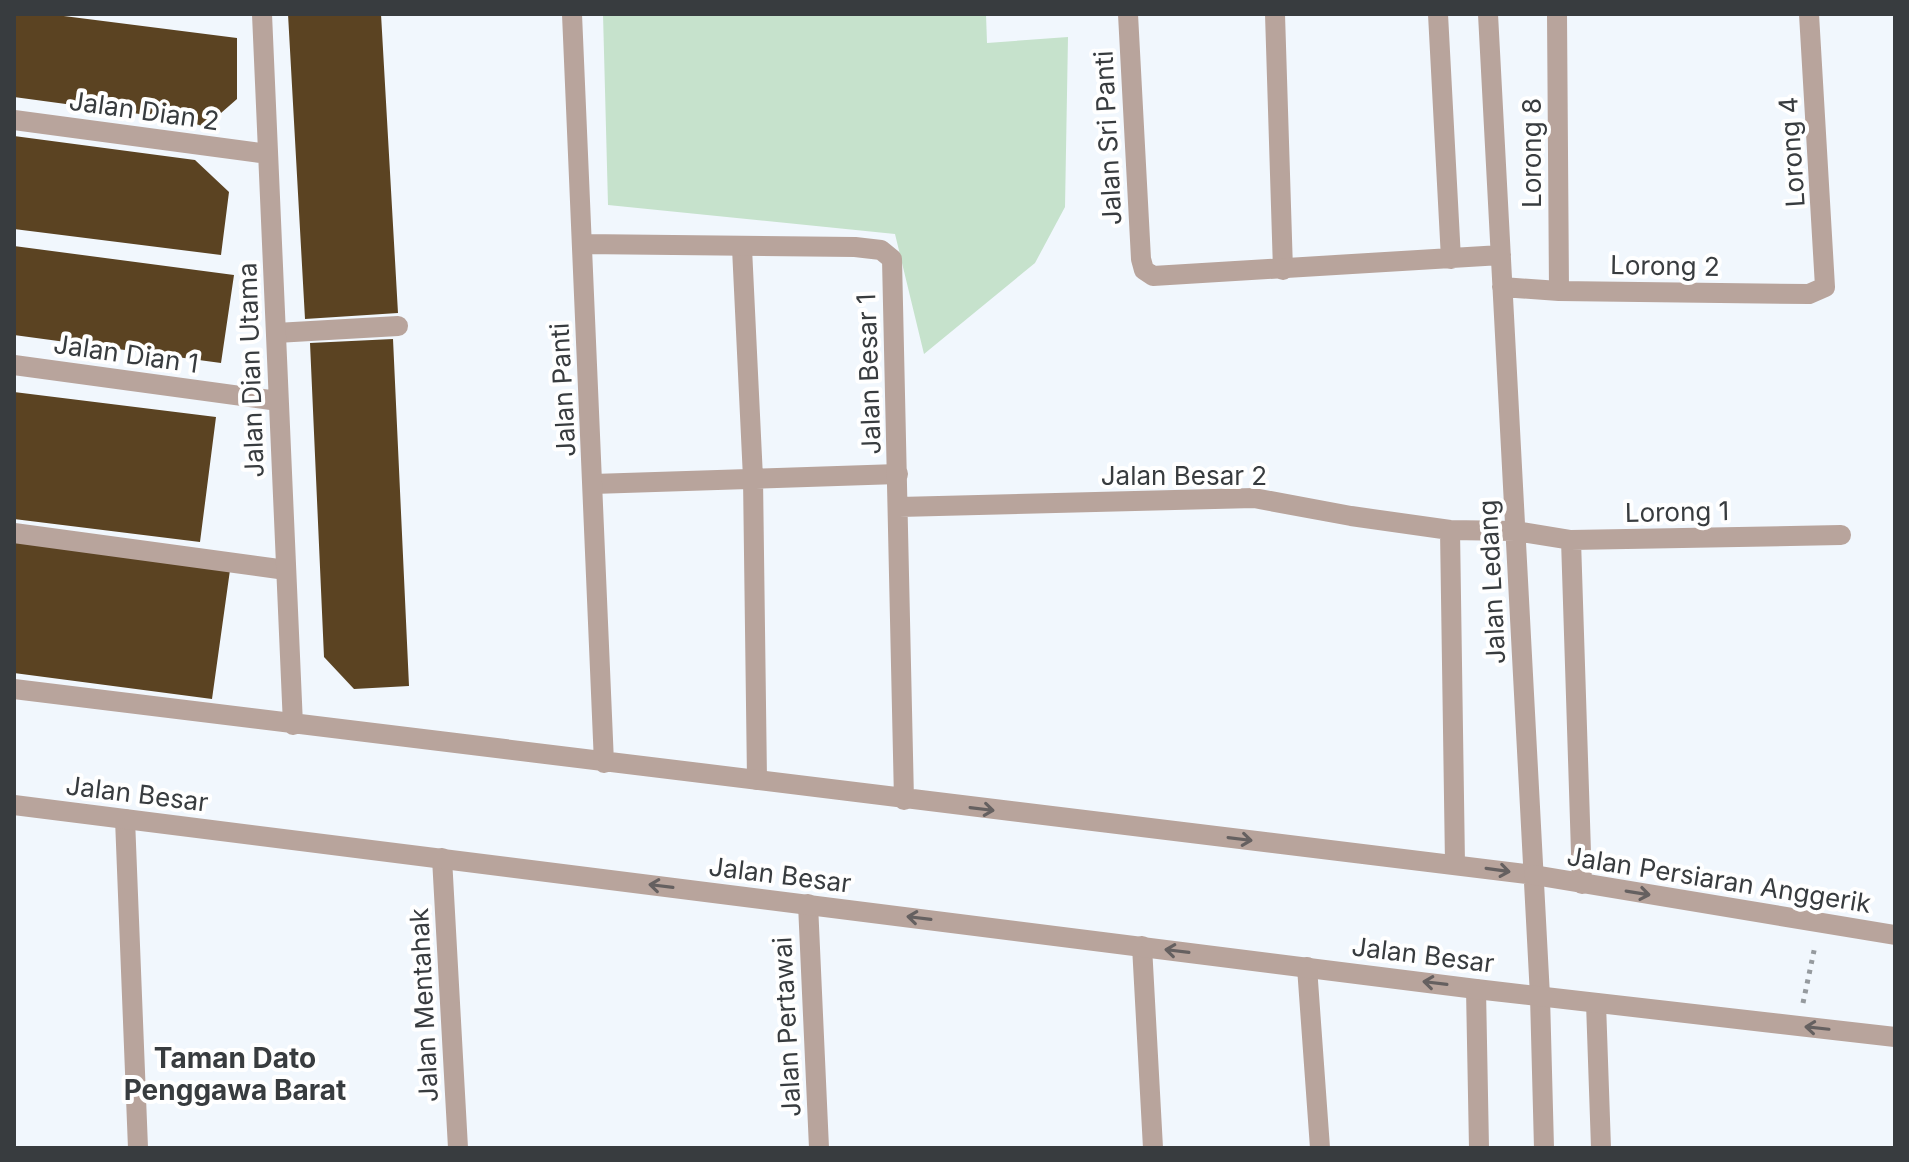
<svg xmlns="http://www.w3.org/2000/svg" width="1909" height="1162" font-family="Inter,sans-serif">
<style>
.green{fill:#c6e2cc}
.building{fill:#5b4322}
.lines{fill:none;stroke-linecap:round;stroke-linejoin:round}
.path{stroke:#959a9e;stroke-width:5;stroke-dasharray:4 6;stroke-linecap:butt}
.service{stroke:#b8a49c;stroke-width:20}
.minor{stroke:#b8a49c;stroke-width:20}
.tertiary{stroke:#b8a49c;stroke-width:20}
.oneway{stroke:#656060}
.labels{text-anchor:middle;stroke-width:8;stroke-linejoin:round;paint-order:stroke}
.street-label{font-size:26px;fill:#383c3f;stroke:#fff}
.neighbourhood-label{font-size:28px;font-weight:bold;fill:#383c3f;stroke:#fff}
</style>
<rect width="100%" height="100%" fill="#f1f7fd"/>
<path class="green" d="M 603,14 L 986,14 L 987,43 L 1068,37 L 1065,207 L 1035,263 L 924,354 L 895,234 L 608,205 Z"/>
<path class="building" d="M 14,14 L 48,14 L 237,38 L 237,99 L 205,127 L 184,120 L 14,97 Z
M 288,14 L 381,14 L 398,313 L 305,319 Z
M 14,136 L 195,160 L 229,192 L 221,255 L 14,229 Z
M 14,246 L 234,275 L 221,363 L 14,335 Z
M 393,339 L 409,686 L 354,689 L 324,657 L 310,343 Z
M 14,392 L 216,417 L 200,542 L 14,519 Z
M 14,542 L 230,570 L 212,699 L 14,673 Z"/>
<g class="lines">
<path class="path" d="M 1803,1003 L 1815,946"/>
<path class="service" d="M 1275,14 L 1283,270
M 742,248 L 753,478 L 757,780
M 276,333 L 398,326
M 593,484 L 898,474
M 14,533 L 286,570
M 1307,967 L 1320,1148"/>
<path class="minor" d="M 262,14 L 293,725
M 572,14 L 604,763
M 1128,14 L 1141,259 L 1144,270 L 1153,276 L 1501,255
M 1438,14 L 1451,259
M 1488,14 L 1540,996 L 1544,1148
M 1557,14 L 1559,291
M 14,120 L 268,154
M 583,244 L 855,247 L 881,250 L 892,259 L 904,800
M 1502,287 L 1559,291 L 1809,294 L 1825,287 L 1809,14
M 14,365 L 278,401
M 899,507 L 1254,498 L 1351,516 L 1450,530 L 1515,531 L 1571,540 L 1841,535
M 1450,530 L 1455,864
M 1571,540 L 1582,884
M 14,689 L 1534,875
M 125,819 L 138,1148
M 442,858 L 458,1148
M 808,904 L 819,1148
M 1142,946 L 1153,1148
M 1476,989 L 1479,1148
M 1596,1003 L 1601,1148"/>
<path class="tertiary" d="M 14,805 L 1476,989 L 1895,1037
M 1534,875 L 1895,935"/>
</g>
<defs><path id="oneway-shaft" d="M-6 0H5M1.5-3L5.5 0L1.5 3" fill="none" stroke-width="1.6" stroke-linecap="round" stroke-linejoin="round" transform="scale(2)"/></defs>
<g class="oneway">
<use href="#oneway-shaft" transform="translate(982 809) rotate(7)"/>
<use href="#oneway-shaft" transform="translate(1240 839) rotate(7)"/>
<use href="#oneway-shaft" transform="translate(1498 870) rotate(8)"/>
<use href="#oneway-shaft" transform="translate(661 886) rotate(-173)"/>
<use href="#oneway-shaft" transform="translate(1638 893) rotate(9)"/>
<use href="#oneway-shaft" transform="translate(919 918) rotate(-173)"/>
<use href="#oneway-shaft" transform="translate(1177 951) rotate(-173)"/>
<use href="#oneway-shaft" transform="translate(1435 983) rotate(-173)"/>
<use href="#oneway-shaft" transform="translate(1817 1028) rotate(-174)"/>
</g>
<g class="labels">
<g class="street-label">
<text transform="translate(144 111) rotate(8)" y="9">Jalan Dian 2</text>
<text transform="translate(1108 138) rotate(-93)" y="9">Jalan Sri Panti</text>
<text transform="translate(1792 152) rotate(-94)" y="9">Lorong 4</text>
<text transform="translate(1532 153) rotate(-90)" y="9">Lorong 8</text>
<text transform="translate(1665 266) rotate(1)" y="9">Lorong 2</text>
<text transform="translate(126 354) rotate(8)" y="9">Jalan Dian 1</text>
<text transform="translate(251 370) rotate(-92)" y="9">Jalan Dian Utama</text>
<text transform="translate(869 374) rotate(-92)" y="9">Jalan Besar 1</text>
<text transform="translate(563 390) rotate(-93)" y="9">Jalan Panti</text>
<text x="1184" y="485">Jalan Besar 2</text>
<text transform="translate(1677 512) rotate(-1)" y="9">Lorong 1</text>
<text transform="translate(1492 582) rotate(-93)" y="9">Jalan Ledang</text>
<text transform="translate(137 794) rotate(7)" y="9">Jalan Besar</text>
<text transform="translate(780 875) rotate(7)" y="9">Jalan Besar</text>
<text transform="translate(1719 880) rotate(9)" y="9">Jalan Persiaran Anggerik</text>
<text transform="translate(1423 955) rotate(7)" y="9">Jalan Besar</text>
<text transform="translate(424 1005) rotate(-93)" y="9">Jalan Mentahak</text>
<text transform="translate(787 1027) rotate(-93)" y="9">Jalan Pertawai</text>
</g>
<g class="neighbourhood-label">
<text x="235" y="1068">Taman Dato<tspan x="235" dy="32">Penggawa Barat</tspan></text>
</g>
</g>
<rect width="1909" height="1162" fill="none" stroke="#383c3f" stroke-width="32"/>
</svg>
